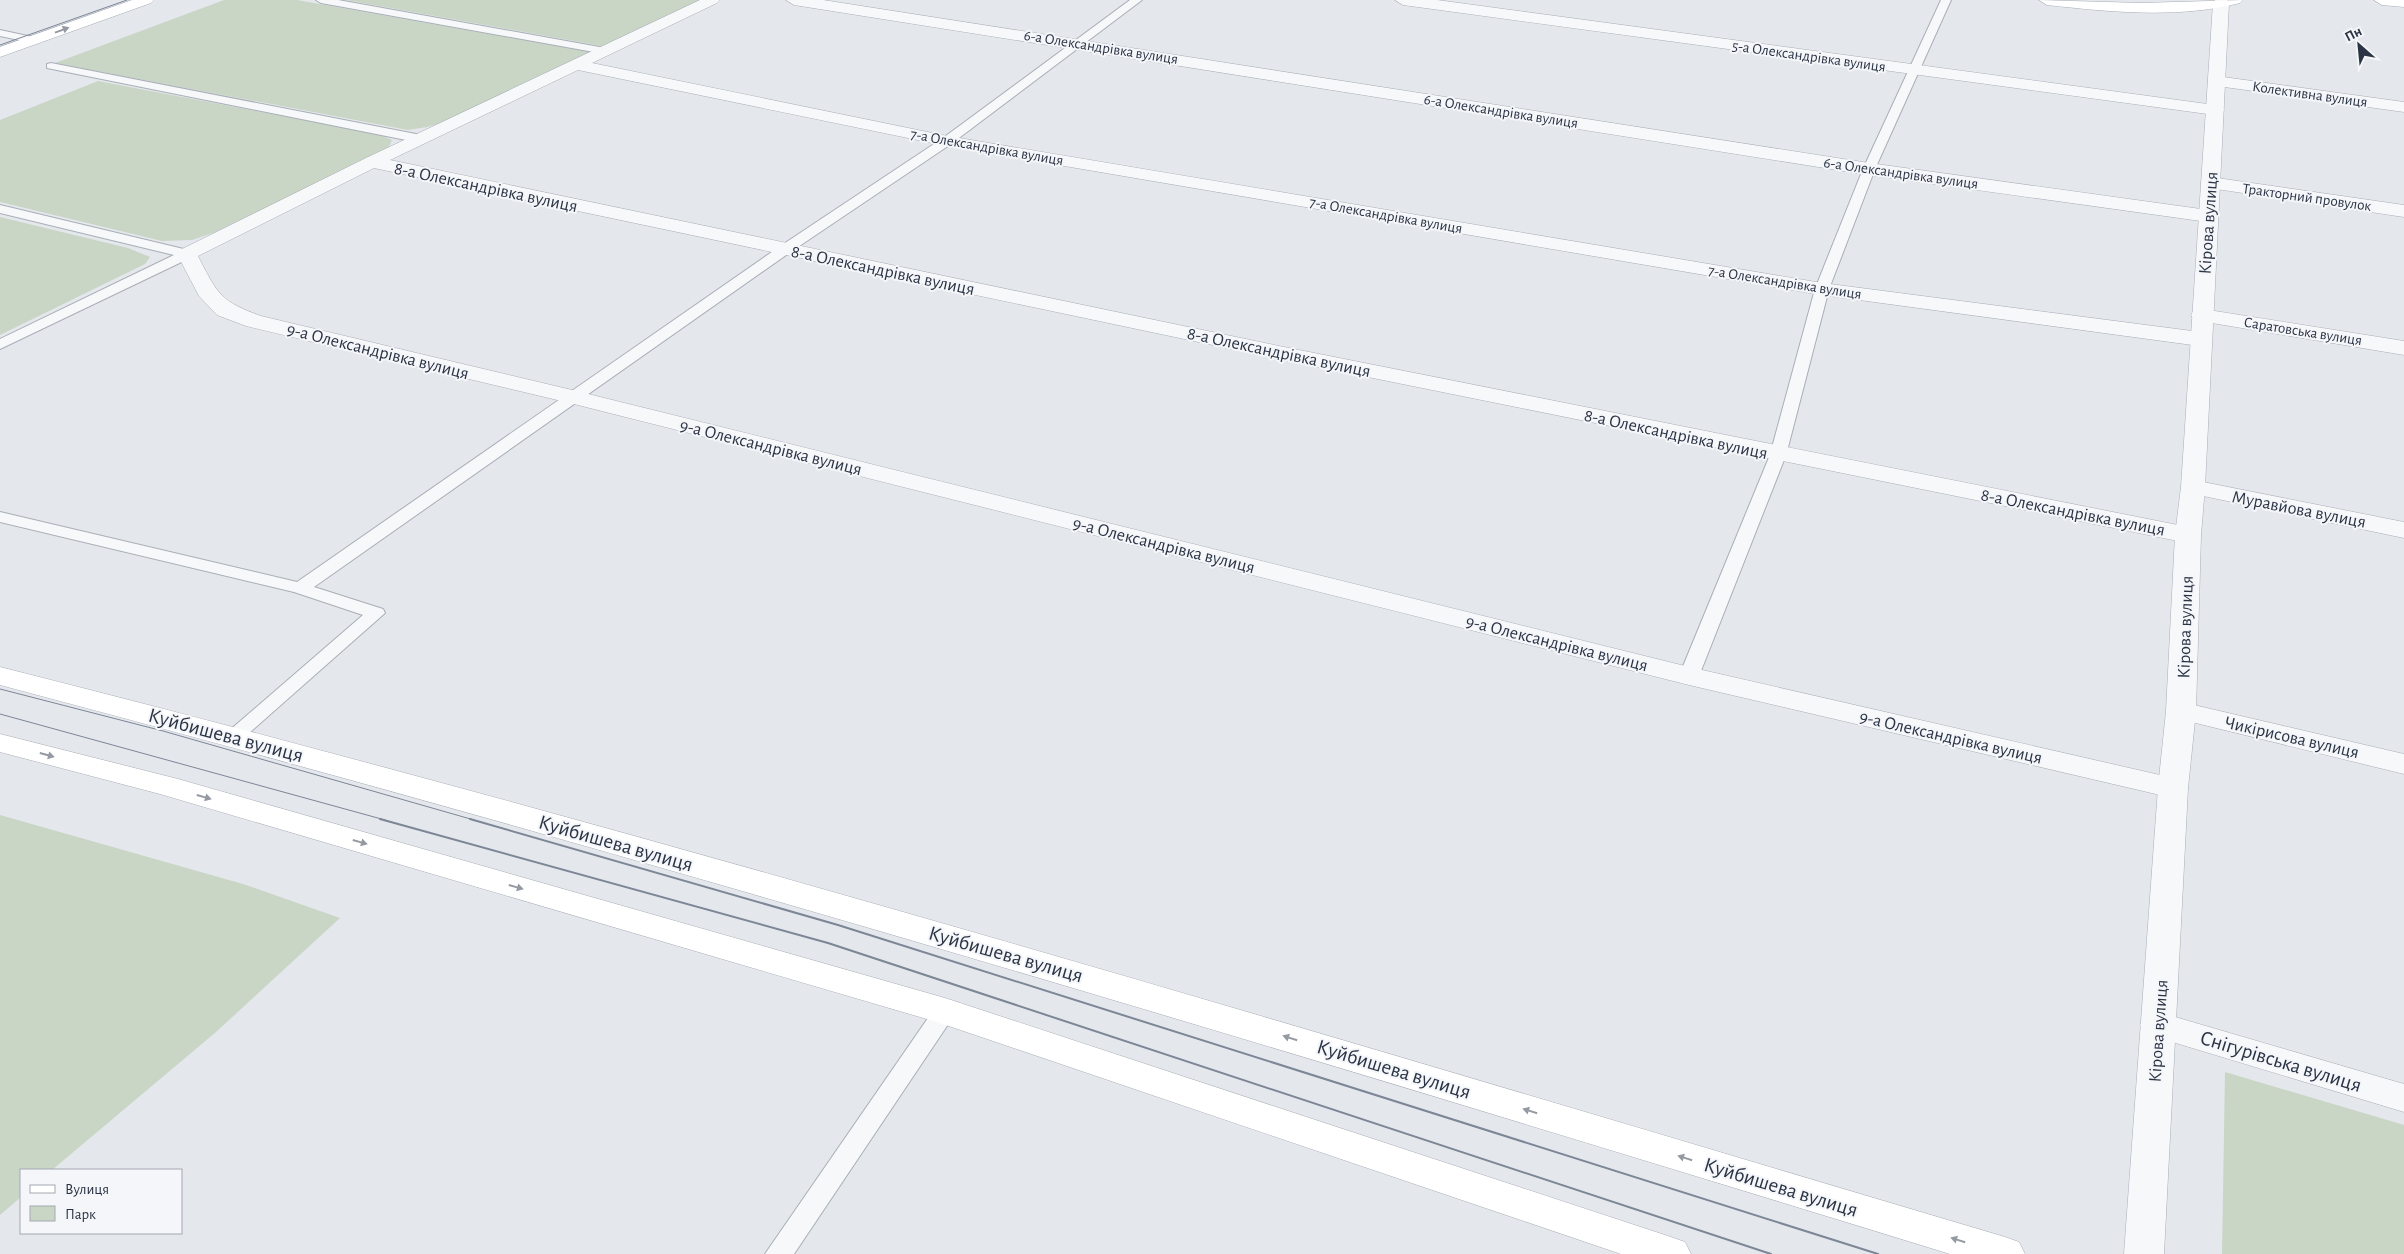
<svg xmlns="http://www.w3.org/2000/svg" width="2404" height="1254" font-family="'Alegreya Sans',sans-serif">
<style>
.green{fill:#c9d6c5}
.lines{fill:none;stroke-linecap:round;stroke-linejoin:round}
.service-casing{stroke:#a9aeb7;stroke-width:2}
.minor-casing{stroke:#a9aeb7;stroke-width:1}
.tertiary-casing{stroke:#a9aeb7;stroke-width:1}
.secondary-casing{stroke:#a9aeb7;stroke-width:1}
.primary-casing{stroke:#a3abb8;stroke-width:1}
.service{fill:#f7f8fa;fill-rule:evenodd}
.minor{fill:#f7f8fa;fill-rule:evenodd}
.tertiary{fill:#f7f8fa;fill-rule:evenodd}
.secondary{fill:#fff;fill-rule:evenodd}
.primary{fill:#fff;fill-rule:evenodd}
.tram-far1{stroke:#7d8696;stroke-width:1}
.tram{stroke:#7d8696;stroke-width:2}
.oneway{fill:#959aa2}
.labels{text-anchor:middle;stroke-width:4;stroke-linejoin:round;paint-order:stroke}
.far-street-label{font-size:15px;fill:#2b3445;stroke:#f4f6f9}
.street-label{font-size:18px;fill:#2b3445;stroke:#f4f6f9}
.near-street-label{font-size:21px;fill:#2b3445;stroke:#f4f6f9}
</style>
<rect width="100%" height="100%" fill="#e4e7ec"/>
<path class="green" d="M 224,0 L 297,0 L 591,52 L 444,122 L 427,127 L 408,130 L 55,63 Z
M 346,0 L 699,0 L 602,46 Z
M 98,81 L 378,134 L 392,140 L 388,149 L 213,233 L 192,240 L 162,241 L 0,202 L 0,120 Z
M 0,217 L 128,248 L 150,257 L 145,264 L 0,335 Z
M 0,815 L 243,884 L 340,918 L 216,1032 L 52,1170 L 21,1170 L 21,1197 L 0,1215 Z
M 2225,1072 L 2404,1125 L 2404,1254 L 2222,1254 Z"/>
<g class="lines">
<g class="service-casing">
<path id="service" d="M 316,0 L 338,0 L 605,48 L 611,51 L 605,54 L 321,3 Z
M 1130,0 L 1142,0 L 951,144 L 789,253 L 314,587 L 383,609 L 385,613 L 240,741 L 233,742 L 226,741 L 223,736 L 363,615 L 294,592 L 0,522 L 0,512 L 297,582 L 779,247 L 943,138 Z
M 1941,0 L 1951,0 L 1875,169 L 1829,289 L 1786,455 L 1699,676 L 1696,680 L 1689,682 L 1682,680 L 1679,676 L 1770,455 L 1815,289 L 1863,169 Z
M 0,30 L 37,38 L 38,40 L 33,43 L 0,36 Z
M 51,63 L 421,135 L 427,139 L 421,143 L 47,68 L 47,64 Z
M 0,205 L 192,251 L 194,254 L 192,257 L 0,349 L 0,339 L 174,255 L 0,213 Z
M 945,1002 L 953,1005 L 957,1011 L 953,1017 L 794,1254 L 765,1254 L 937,1005 Z"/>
</g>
<g class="minor-casing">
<path id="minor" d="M 700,0 L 720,0 L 717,3 L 592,63 L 947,136 L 1822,283 L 2200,332 L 2208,334 L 2211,339 L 2208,344 L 2200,346 L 1822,295 L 947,146 L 578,70 L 390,160 L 1279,346 L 2188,527 L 2197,530 L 2201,535 L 2197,540 L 2188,543 L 1279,359 L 374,168 L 198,256 C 218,295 220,301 261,316 L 572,390 L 1689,667 L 2173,778 L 2184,781 L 2188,788 L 2184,795 L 2173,798 L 1689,685 L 570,403 L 246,326 L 217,315 L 199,296 L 177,254 L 180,250 L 366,158 Z
M 786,0 L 823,0 L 1869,163 L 2208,210 L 2215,212 L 2218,216 L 2215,220 L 2208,222 L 1869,175 L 794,5 Z
M 1395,0 L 1437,0 L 2215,105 L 2221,106 L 2224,110 L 2221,114 L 2215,115 L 1403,5 Z
M 2216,76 L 2404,102 L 2404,112 L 2210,85 L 2208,81 L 2210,77 Z
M 2210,177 L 2404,205 L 2404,217 L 2203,187 L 2201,183 L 2203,179 Z
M 2202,309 L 2404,341 L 2404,355 L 2194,320 L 2191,315 L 2194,310 Z
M 2193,480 L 2404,522 L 2404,538 L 2184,492 L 2181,487 L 2184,482 Z
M 2181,702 L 2404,754 L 2404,774 L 2171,717 L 2166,711 L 2171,705 Z
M 2158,1012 L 2404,1084 L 2404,1112 L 2146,1034 L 2140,1025 L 2146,1016 Z"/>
</g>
<g class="tertiary-casing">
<path id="tertiary" d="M 2215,0 L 2227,0 L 2229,3 L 2205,487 L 2201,535 L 2196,711 L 2188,788 L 2164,1254 L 2124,1254 L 2158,788 L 2166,711 L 2175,535 L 2181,487 L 2213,3 Z"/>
</g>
<g class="secondary-casing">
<path id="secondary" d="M 2039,0 L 2141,3 L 2243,0 L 2240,3 C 2177,19 2111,12 2047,5 Z
M 2374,0 L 2404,0 L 2404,7 L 2382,5 Z
M 0,667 C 674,837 1339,1039 2005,1237 L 2019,1242 L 2025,1254 L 1950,1254 C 1302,1055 655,858 0,685 Z
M 0,734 L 178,779 L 945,998 L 1671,1237 L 1685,1242 L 1691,1254 L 1621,1254 L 937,1022 L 160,794 L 0,752 Z"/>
</g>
<g class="primary-casing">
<path id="primary" d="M 132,0 L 154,0 L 151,3 L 0,57 L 0,47 Z"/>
</g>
<use href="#service" class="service"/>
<use href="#minor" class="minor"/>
<use href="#tertiary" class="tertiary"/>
<use href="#secondary" class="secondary"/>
<use href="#primary" class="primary"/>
<path class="tram-far1" d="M 0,45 L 127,0
M 0,689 L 163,731 L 474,820
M 0,714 L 385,820"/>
<path class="tram" d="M 380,819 L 828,943 L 1771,1254
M 470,819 L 838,925 L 1878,1254"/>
</g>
<defs><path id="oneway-solid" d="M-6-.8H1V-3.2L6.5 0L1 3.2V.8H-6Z" transform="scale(1.25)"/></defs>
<g class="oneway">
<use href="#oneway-solid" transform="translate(62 30) rotate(-20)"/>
<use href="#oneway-solid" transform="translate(47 755) rotate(15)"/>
<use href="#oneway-solid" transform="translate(204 797) rotate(16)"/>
<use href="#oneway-solid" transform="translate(360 842) rotate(16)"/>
<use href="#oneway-solid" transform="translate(516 887) rotate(16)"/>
<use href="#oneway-solid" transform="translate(1290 1038) rotate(-163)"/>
<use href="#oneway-solid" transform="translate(1530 1111) rotate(-163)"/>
<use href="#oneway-solid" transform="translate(1685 1158) rotate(-163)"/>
<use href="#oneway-solid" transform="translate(1958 1240) rotate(-163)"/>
</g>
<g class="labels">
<g class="far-street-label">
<text transform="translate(1101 47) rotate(9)" y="5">6-а Олександрівка вулиця</text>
<text transform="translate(1809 56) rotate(8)" y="5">5-а Олександрівка вулиця</text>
<text transform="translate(2310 94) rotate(8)" y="5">Колективна вулиця</text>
<text transform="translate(1501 111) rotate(9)" y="5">6-а Олександрівка вулиця</text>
<text transform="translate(987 147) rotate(10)" y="5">7-а Олександрівка вулиця</text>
<text transform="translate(1901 173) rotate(8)" y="5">6-а Олександрівка вулиця</text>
<text transform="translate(2307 197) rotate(8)" y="5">Тракторний провулок</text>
<text transform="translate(1386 215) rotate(10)" y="5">7-а Олександрівка вулиця</text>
<text transform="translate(1785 282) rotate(9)" y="5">7-а Олександрівка вулиця</text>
<text transform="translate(2303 331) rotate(9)" y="5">Саратовська вулиця</text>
</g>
<g class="street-label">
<text transform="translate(486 187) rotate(12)" y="6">8-а Олександрівка вулиця</text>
<text transform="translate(2208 223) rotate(-86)" y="6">Кірова вулиця</text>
<text transform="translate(883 270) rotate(12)" y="6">8-а Олександрівка вулиця</text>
<text transform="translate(378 351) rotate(14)" y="6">9-а Олександрівка вулиця</text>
<text transform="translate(1279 352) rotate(12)" y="6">8-а Олександрівка вулиця</text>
<text transform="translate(1676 434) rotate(12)" y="6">8-а Олександрівка вулиця</text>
<text transform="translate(771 447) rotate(14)" y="6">9-а Олександрівка вулиця</text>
<text transform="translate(2299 509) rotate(11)" y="6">Муравйова вулиця</text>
<text transform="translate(2073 512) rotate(11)" y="6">8-а Олександрівка вулиця</text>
<text transform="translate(1164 545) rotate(14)" y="6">9-а Олександрівка вулиця</text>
<text transform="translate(2185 627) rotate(-88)" y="6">Кірова вулиця</text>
<text transform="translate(1557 643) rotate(14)" y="6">9-а Олександрівка вулиця</text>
<text transform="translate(1951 737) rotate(13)" y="6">9-а Олександрівка вулиця</text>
<text transform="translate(2292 737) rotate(13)" y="6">Чикірисова вулиця</text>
<text transform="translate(2158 1031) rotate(-86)" y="6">Кірова вулиця</text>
</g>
<g class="near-street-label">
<text transform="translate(226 735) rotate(15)" y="7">Куйбишева вулиця</text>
<text transform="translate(616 843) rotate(16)" y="7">Куйбишева вулиця</text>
<text transform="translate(1006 954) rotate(16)" y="7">Куйбишева вулиця</text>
<text transform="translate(2281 1061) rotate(17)" y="7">Снігурівська вулиця</text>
<text transform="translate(1394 1069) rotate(17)" y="7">Куйбишева вулиця</text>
<text transform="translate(1781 1187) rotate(17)" y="7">Куйбишева вулиця</text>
</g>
</g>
<rect x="20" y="1169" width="162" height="65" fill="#f4f6f9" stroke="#a4a8b1"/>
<rect x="30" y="1185" width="25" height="8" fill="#ffffff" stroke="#a4a8b1"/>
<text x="65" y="1194" font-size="15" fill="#2b3445">Вулиця</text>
<rect x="30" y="1206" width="25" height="15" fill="#c9d6c5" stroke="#a4a8b1"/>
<text x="65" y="1219" font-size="15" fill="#2b3445">Парк</text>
<g transform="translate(2359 45) rotate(333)" stroke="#f4f6f9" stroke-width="4" paint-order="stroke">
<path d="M0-4L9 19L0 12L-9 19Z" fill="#2b3445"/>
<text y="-8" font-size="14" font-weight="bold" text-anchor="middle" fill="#2b3445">Пн</text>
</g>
</svg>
